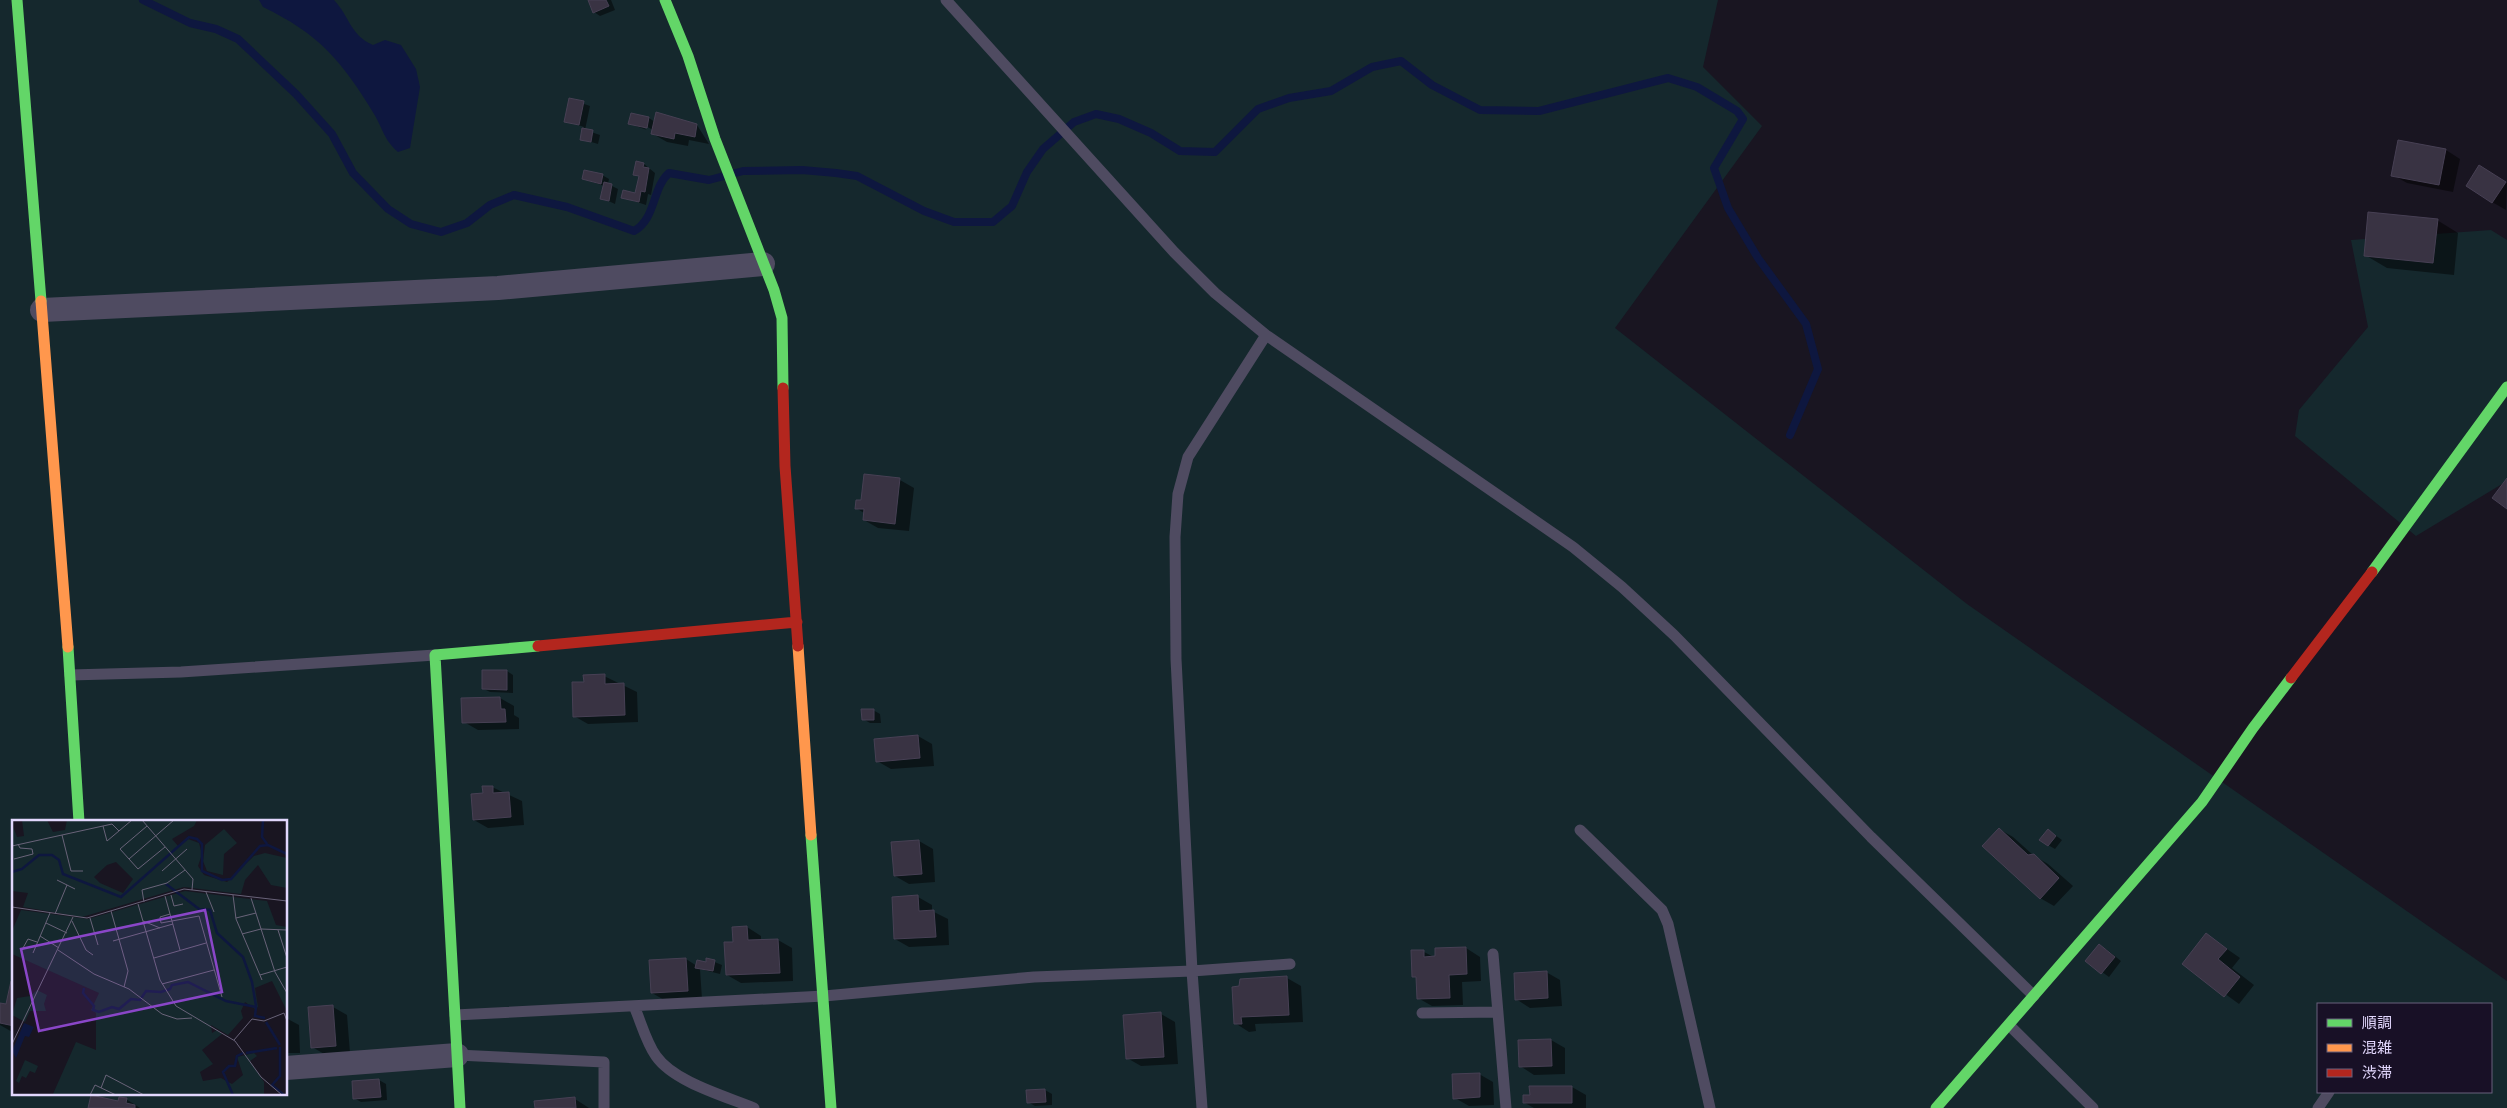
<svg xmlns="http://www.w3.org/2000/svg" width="2507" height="1108" font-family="'DejaVu Sans','Noto Sans JP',sans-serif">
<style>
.green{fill:#15282d;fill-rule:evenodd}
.water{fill:#0e173f}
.shadow{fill:#0007}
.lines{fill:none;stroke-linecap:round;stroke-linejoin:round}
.stream{stroke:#0e173f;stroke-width:8}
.building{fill:#393343;stroke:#474054}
.lane{stroke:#4f4b61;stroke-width:11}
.street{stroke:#4f4b61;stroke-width:24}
.fast{stroke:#63d668;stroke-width:11}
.slow{stroke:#ff974d;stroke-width:11}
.jam{stroke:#b3261e;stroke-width:11}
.inset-river{fill:none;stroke:#0e173f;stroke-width:2.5}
.inset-road{fill:none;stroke:#696379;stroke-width:1}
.view{fill:#8a46c8;fill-opacity:0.15;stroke:#8a46c8;stroke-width:2.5}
.inset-edge{fill:none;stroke:#e2d7fd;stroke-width:2.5}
</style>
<rect width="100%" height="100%" fill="#191521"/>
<path class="green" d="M 0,0 L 1718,0 L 1703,67 L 1762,126 L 1615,328 L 1967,604 L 2507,981 L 2507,1108 L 0,1108 ZM 14,822 L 286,822 L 286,1094 L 14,1094 ZM 2318,1004 L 2491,1004 L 2491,1092 L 2318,1092 Z
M 2491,230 L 2507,240 L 2507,481 L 2416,536 L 2295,436 L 2299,410 L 2368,327 L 2351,240 Z"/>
<path class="water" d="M 259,0 L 334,0 C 350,17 350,35 373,45 L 385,40 L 401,45 L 416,69 L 420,87 L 410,148 L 398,152 C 384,140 383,129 374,114 C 342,61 319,34 263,7 Z"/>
<path class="shadow" d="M 589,0 L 611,0 L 615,10 L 600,16 L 594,12 Z
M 570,99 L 590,106 L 585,130 L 600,135 L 598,144 L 581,139 L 584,127 L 566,121 Z
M 657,113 L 697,125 L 709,144 L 689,140 L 688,146 L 667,142 L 653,134 L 653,130 L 642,124 L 641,126 L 647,130 L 630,124 L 649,118 L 655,122 Z
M 2399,141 L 2446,150 L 2460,159 L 2453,192 L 2407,183 L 2393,175 Z
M 644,164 L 655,173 L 651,195 L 648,194 L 646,205 L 622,197 L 636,194 L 640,177 L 634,174 Z
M 2494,174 L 2507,183 L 2506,210 L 2492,202 Z
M 602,175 L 609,179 L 608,184 L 618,189 L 615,204 L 602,198 L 604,186 L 584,179 Z
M 2437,220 L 2458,233 L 2454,275 L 2387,268 L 2365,255 Z
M 865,476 L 900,480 L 914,488 L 909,531 L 878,528 L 864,520 L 864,513 L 856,508 L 862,501 Z
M 507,671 L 513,675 L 513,693 L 490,692 L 484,689 Z
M 604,676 L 637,692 L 638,722 L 588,724 L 574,716 L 585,683 Z
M 500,698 L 514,706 L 514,715 L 519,718 L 519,729 L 478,730 L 464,722 Z
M 873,710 L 880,714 L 881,723 L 870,723 L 863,719 Z
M 918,736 L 932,744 L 934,766 L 891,769 L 877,761 Z
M 492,787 L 522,801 L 524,825 L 488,828 L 474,820 L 484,794 Z
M 1999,829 L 2013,837 L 2033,855 L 2048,864 L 2073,886 L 2054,906 L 2040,898 Z
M 2055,835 L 2062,840 L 2055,849 L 2048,845 Z
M 919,841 L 933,849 L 935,882 L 909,884 L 895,876 Z
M 918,897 L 932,905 L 932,911 L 948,919 L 949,945 L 909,947 L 895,939 Z
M 747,927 L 761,936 L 761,941 L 778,940 L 792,948 L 793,981 L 741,983 L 727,975 L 734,943 Z
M 2207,935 L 2240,958 L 2232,968 L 2254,985 L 2239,1004 L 2184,964 Z
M 1466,948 L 1480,957 L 1481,981 L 1462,982 L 1463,1005 L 1432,1006 L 1418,998 L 1418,979 L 1413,976 L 1424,952 L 1434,957 Z
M 2106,949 L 2121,961 L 2109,977 L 2087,961 Z
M 686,959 L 697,966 L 707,963 L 707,959 L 722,965 L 720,974 L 700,969 L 702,999 L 666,1001 L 652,993 Z
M 1546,972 L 1560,980 L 1562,1006 L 1530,1008 L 1516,999 Z
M 1287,978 L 1301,986 L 1303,1022 L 1255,1024 L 1256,1031 L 1249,1032 L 1235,1023 L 1233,988 Z
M 14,983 L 14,1033 L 0,1025 L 0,1004 L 7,1005 Z
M 333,1007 L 347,1015 L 350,1053 L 326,1055 L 312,1047 Z
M 1161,1014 L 1175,1022 L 1178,1064 L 1141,1066 L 1127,1058 Z
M 286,1018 L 299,1025 L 300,1053 L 286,1053 Z
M 1551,1040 L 1565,1048 L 1565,1074 L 1534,1075 L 1520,1066 Z
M 1479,1074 L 1493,1082 L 1494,1105 L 1469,1106 L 1455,1098 Z
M 379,1080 L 386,1084 L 387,1100 L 361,1102 L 354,1098 L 353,1082 Z
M 1572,1087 L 1586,1095 L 1586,1108 L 1534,1108 L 1525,1103 Z
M 1045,1090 L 1052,1094 L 1052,1105 L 1035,1106 L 1028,1102 Z
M 126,1099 L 140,1108 L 90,1108 L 119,1103 Z
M 575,1099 L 589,1108 L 536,1108 L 536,1102 Z"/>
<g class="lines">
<path class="stream" d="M 143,0 L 190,23 L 216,29 L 238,39 L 296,94 L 332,134 L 353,173 L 388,209 L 411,224 L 441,232 L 467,223 L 490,205 L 514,195 L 567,207 L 634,231 C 656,219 652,188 669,173 L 709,180 L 743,171 L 802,170 L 836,173 L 857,176 L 924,211 L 954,222 L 993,222 L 1012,206 L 1027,172 L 1043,149 L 1074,122 L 1096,114 L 1119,119 L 1151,133 L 1180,151 L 1215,152 L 1258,109 L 1289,98 L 1331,91 L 1372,67 L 1401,61 L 1432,85 L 1480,110 L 1539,111 L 1668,78 L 1697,87 L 1737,111 L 1743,119 L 1714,168 L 1728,208 L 1758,258 L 1806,324 L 1818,369 L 1790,435"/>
</g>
<path class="building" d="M 588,0 L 606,0 L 609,6 L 593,13 Z
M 569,98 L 584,101 L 579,125 L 564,122 Z
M 656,112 L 697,124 L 695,137 L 675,133 L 674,139 L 651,134 Z
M 631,113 L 649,117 L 647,128 L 628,124 Z
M 582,128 L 593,130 L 591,142 L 580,140 Z
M 2398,140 L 2446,149 L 2439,185 L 2391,176 Z
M 636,161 L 644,163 L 643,167 L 649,168 L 645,192 L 641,191 L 639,202 L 621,198 L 623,190 L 635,193 L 639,176 L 633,175 Z
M 2479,165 L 2506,182 L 2492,203 L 2466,186 Z
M 584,170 L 603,174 L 601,184 L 582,179 Z
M 604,182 L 612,184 L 609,201 L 600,199 Z
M 2368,212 L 2438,219 L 2433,263 L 2364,256 Z
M 864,474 L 900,478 L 895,524 L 863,520 L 864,509 L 855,509 L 856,500 L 861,500 Z
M 2507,478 L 2507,509 L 2492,498 Z
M 482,670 L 507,670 L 507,690 L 482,689 Z
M 605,674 L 605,684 L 624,683 L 625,715 L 573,717 L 572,682 L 584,682 L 583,675 Z
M 500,697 L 501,709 L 505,709 L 506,722 L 462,723 L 461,698 Z
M 861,709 L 874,709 L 874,720 L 862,720 Z
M 918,735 L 920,758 L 876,762 L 874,739 Z
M 482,786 L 493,786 L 493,793 L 509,792 L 511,817 L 473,820 L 471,794 L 483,793 Z
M 1999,828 L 2028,855 L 2034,854 L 2059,878 L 2040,899 L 1982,846 Z
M 2048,829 L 2056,836 L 2048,846 L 2039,840 Z
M 919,840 L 922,874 L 894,876 L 891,842 Z
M 918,895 L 919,911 L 934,910 L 936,937 L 894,939 L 892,897 Z
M 747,926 L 748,940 L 778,939 L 780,973 L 726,975 L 724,942 L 733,942 L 732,927 Z
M 2206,933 L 2227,949 L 2218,959 L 2240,977 L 2224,997 L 2182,964 Z
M 2099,944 L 2115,957 L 2101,974 L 2085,961 Z
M 1466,947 L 1467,974 L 1449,975 L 1450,998 L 1417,999 L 1416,977 L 1412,977 L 1411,950 L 1424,950 L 1424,957 L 1435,956 L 1435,948 Z
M 686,958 L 688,991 L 651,993 L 649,960 Z
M 706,958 L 715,960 L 713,971 L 695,968 L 697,960 L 706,962 Z
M 1547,971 L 1548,998 L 1515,1000 L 1514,973 Z
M 1287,976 L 1289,1015 L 1241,1017 L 1242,1024 L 1234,1024 L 1232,987 L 1239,986 L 1240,979 Z
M 11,981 L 14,982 L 14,1026 L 0,1023 L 0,1003 L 6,1004 Z
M 333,1005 L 336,1046 L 311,1048 L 308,1007 Z
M 1161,1012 L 1164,1057 L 1126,1059 L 1123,1015 Z
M 1551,1039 L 1552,1066 L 1519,1067 L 1518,1040 Z
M 1480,1073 L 1480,1097 L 1453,1099 L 1452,1074 Z
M 379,1079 L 381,1097 L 353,1099 L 352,1081 Z
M 1529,1086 L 1572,1086 L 1572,1103 L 1523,1103 L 1523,1095 L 1530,1095 Z
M 1045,1089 L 1046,1102 L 1027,1103 L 1026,1090 Z
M 91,1095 L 118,1101 L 119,1097 L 127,1098 L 126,1103 L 135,1105 L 135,1108 L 88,1108 Z
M 575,1097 L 576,1108 L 535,1108 L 534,1101 Z"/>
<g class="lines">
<path class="lane" d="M 946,0 L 1174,252 L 1215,293 L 1266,335 L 1573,547 L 1622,587 L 1674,635 L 1871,837 L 2034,996
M 70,675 L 181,672 L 435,655
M 1580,830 L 1662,910 L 1668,924 L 1710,1108
M 1493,954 L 1506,1108
M 634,1006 C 641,1022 646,1042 656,1056 C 674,1082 725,1096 754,1108
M 1422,1013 L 1498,1012
M 455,1015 L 824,996 L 1034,977 L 1192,971 L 1290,964
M 2009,1025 L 2093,1108
M 457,1055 L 604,1062 L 604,1108
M 1202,1108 L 1192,971 L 1176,659 L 1175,537 L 1178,494 L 1188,457 L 1266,335
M 2318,1108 L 2329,1092"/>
<path class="street" d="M 42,310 L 498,288 L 763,264
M 286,1068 L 457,1055"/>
<path class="fast" d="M 17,0 L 41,301
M 665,0 L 688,56 L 715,139 L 774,290 L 782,318 L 783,388
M 2372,572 L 2507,387
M 68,647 L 79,822
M 811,835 L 831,1108
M 460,1108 L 435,655 L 538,646
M 1936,1108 L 2202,802 L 2253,728 L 2291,678"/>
<path class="slow" d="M 41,301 L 68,647
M 798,646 L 811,835"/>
<path class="jam" d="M 783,388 L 785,466 L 798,646
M 538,646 L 797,622
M 2291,678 L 2372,572"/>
</g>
<g transform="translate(12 820)">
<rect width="275" height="275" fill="#191521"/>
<path d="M 10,0 L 35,0 L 41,12 L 53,10 L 55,0 L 185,0 L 182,6 L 160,19 L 166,26 L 176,19 L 187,23 L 190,34 L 186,46 L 192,55 L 215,62 L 242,36 L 253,33 L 275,38 L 275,68 L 259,65 L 246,45 L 233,60 L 229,74 L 172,67 L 70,97 L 11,87 L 16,73 L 0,71 L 0,4 L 5,17 L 12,16 ZM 104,42 L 121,59 L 111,73 L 88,63 L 82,57 L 95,45 ZM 212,9 L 225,23 L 212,34 L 211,55 L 195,51 L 191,41 L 193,25 ZM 173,71 L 255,81 L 264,105 L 275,107 L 275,191 L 260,161 L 243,168 L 246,187 L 243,189 L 233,182 L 229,191 L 231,198 L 216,215 L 199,205 L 200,213 L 205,210 L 210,214 L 190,230 L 201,244 L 188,252 L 191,261 L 209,258 L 220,264 L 231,255 L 225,237 L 242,233 L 245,236 L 238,241 L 252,262 L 252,275 L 41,274 L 64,222 L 84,230 L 84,193 L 79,190 L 87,173 L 0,134 L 0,111 L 9,90 L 76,99 ZM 25,170 L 35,175 L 32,184 L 34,191 L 18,191 L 13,202 L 0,195 L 5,178 L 18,176 ZM 13,240 L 26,246 L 23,253 L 18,251 L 14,258 L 10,256 L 7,263 L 4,261 Z" fill="#15282d" fill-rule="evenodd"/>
<path d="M 12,203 L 22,207 L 17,217 L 13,216 L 4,238 L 0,231 Z" fill="#0e173f"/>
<path class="inset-river" d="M 251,0 L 250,17 L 255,24M 0,52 L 10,49 L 27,35 L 40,35 L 47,40 L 51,54 L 109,77 L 177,17 L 185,19 L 190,24 L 190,51 L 210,60 L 219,59 L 248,26 L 256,25 L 275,34M 154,64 L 187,89 L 198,90 L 205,113 L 231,137 L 240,162 L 244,186M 72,168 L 71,173 L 82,186 L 81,190 L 87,192 L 100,187 L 107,189 L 119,179 L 128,180 L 134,171 L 149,172 L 158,169 L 160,165 L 176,162 L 214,181 L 244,187 L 243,196 L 253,198M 254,202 L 268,225M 268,227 L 268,256 L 260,265 L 272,275M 234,233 L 265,228M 221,275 L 211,252 L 217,246 L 223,246 L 225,236 L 231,233"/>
<path class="inset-road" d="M 130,0 L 181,59 L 180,70M 91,6 L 95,21 L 120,0M 135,6 L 108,29 L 126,49 L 153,27M 50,15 L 59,51 L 71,51M 0,26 L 100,4 L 107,11M 2,39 L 21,34 L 20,29 L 8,28 L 6,24M 117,39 L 162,0M 150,51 L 175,29M 45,60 L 63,69M 194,72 L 202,92M 159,75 L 162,86 L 171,84M 221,75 L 224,99 L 250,160M 153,76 L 168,130M 239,78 L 263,152 L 275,173M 132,82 L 130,70 L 155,63 L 173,50M 126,84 L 148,160 L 164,186 L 223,221 L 249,257 L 270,275M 0,87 L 75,98 L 172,69 L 275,81M 99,91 L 116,151 L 112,167M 43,94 L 55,65M 158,94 L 148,97 L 149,103 L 187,96 L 210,177M 78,98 L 86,125M 224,98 L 244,93M 60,101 L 74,130 L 81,135M 131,101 L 148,108M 34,103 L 55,113M 266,110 L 275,138M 230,114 L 249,109 L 275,110M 28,116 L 47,128M 101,121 L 161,104M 11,128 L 16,119 L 25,122M 46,130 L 82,154 L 117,169 L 150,194 L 165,199 L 180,198M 21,133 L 38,93M 142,138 L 194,123M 248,155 L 275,147M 150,164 L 202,150M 222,220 L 240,199 L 252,201 L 272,193 L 275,201M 0,224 L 61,97M 89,268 L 94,255 L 132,275M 78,275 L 83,265 L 104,275"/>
<path class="view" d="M 193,90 L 210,172 L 27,211 L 9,129 Z"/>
<rect width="275" height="275" class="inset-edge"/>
</g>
<rect x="2317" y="1003" width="175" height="90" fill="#181026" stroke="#69607c"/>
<rect x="2327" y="1019" width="25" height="8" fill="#63d668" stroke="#69607c"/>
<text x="2362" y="1028" font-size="15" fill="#e2d7fd">順調</text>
<rect x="2327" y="1044" width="25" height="8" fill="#ff974d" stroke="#69607c"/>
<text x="2362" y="1053" font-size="15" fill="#e2d7fd">混雑</text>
<rect x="2327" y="1069" width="25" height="8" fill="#b3261e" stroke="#69607c"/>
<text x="2362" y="1078" font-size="15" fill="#e2d7fd">渋滞</text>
</svg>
